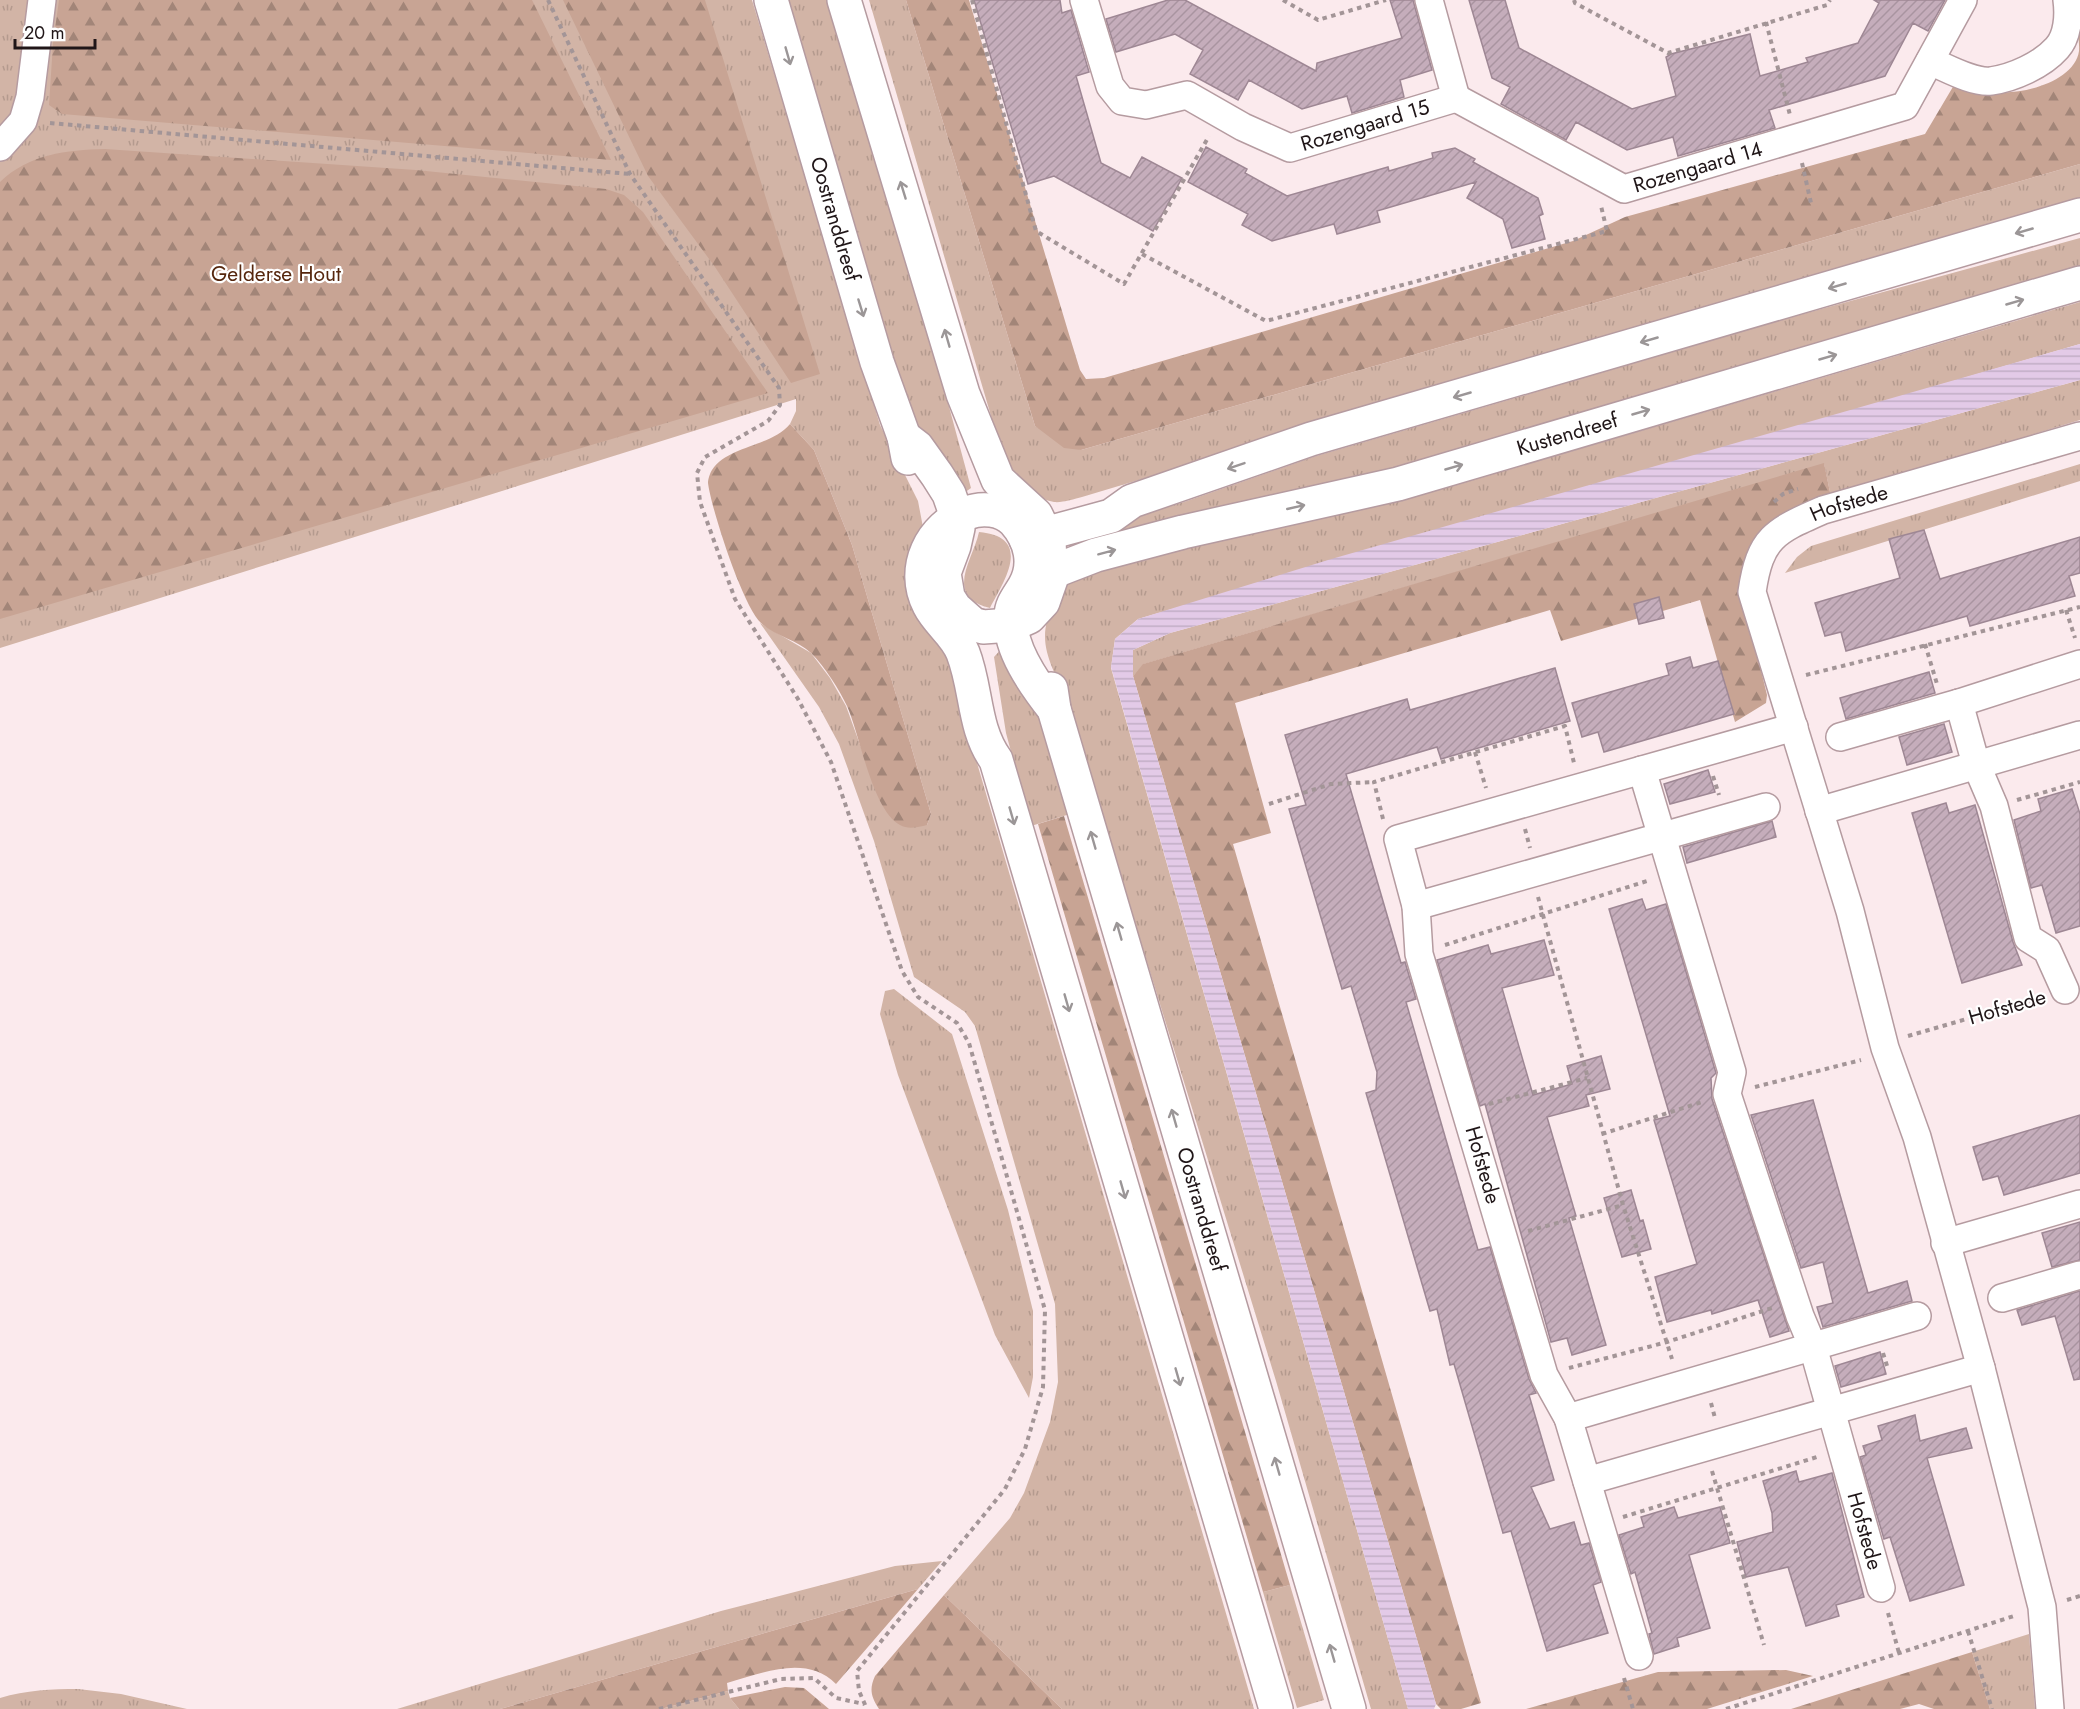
<svg xmlns="http://www.w3.org/2000/svg" width="2080" height="1709" font-family="Jost,sans-serif">
<style>
.grass{fill:url(#grass-tufts)}
.forest{fill:url(#forest-firs)}
.water{fill:url(#water-rules)}
.building{fill:url(#building-hatch);stroke:#9e8794;stroke-width:1.5}
.lines{fill:none;stroke-linecap:round;stroke-linejoin:round}
.street-casing{stroke:#b59ba0;stroke-width:30}
.secondary-casing{stroke:#b59ba0;stroke-width:36}
.path{stroke:#a39597;stroke-width:4;stroke-dasharray:4.5 4.5;stroke-linecap:butt}
.street{stroke:#fff;stroke-width:27}
.secondary{stroke:#fff;stroke-width:33}
.oneway{stroke:#9b9697}
.labels{text-anchor:middle;stroke-width:4.5;stroke-linejoin:round;paint-order:stroke}
.street-label{font-size:21px;fill:#201618;stroke:#fff}
.park-label{font-size:21px;fill:#55260d;stroke:#fff}
</style>
<defs>
<pattern id="grass-tufts" width="24" height="20" patternUnits="userSpaceOnUse" patternTransform="scale(1.5)"><rect width="24" height="20" fill="#d2b4a6"/><path d="M3 7l-1-3M5 7V3M7 7l1-3M15 17l-1-3M17 17v-4M19 17l1-3" fill="none" stroke="#b49a8e"/></pattern>
<pattern id="forest-firs" width="22" height="20" patternUnits="userSpaceOnUse" patternTransform="scale(1.5)"><rect width="22" height="20" fill="#c8a494"/><path d="M5 1l3.5 6h-7zM16 11l3.5 6h-7z" fill="#a28578"/></pattern>
<pattern id="water-rules" width="6" height="5" patternUnits="userSpaceOnUse" patternTransform="scale(1.5)"><rect width="6" height="5" fill="#e3cae7"/><path d="M0 2.5h6" fill="none" stroke="#c2adc5"/></pattern>
<pattern id="building-hatch" width="6" height="6" patternUnits="userSpaceOnUse" patternTransform="scale(1.5)"><rect width="6" height="6" fill="#c5adbb"/><path d="M-1 1l2-2M0 6l6-6M5 7l2-2" fill="none" stroke="#a994a0"/></pattern>
</defs>
<rect width="100%" height="100%" fill="#fbeaed"/>
<path class="grass" d="M 0,0 L 752,0 L 880,425 L 918,501 L 946,648 L 970,739 L 1254,1709 L 1062,1709 L 944,1595 L 1010,1518 L 1024,1493 L 1050,1422 L 1058,1382 L 1055,1304 L 975,1026 L 965,1012 L 914,977 L 874,841 L 839,744 L 819,707 L 760,623 L 811,653 L 830,678 L 846,706 L 879,797 L 927,825 L 931,814 L 852,545 L 814,450 L 790,424 L 796,411 L 796,399 L 0,648 Z
M 786,0 L 827,0 L 917,288 L 971,488 L 960,496 L 925,444 L 909,412 L 864,276 Z
M 869,0 L 906,0 L 1035,426 L 1081,450 L 2080,164 L 2080,198 L 1082,497 C 1074,499 1062,503 1054,502 C 1020,496 1007,460 996,433 Z
M 2080,238 L 2080,269 L 1323,490 L 1072,549 L 1068,544 L 1070,537 L 1184,502 L 1316,456 L 1792,317 Z
M 2080,302 L 2080,344 L 1138,619 L 1115,639 L 1111,668 L 1408,1709 L 1371,1709 L 1276,1381 L 1067,702 C 1052,664 1033,641 1055,602 C 1063,587 1072,578 1086,569 L 1456,485 Z
M 2080,380 L 2080,420 L 1831,497 L 1824,464 L 1144,664 L 1133,676 L 1133,650 L 1170,633 Z
M 2080,464 L 2080,481 L 1785,573 L 1797,557 L 1811,546 Z
M 979,532 C 1034,537 1004,581 990,608 C 943,596 973,560 979,532 Z
M 1003,647 L 1011,653 L 1046,730 L 1070,814 L 1031,826 L 1006,733 L 994,657 Z
M 894,989 L 952,1034 L 1008,1210 L 1033,1311 L 1033,1377 L 1029,1398 L 995,1335 L 898,1075 L 880,1014 L 885,991 Z
M 942,1561 L 918,1589 L 500,1709 L 397,1709 L 721,1611 L 895,1566 Z
M 1290,1585 L 1324,1700 L 1297,1708 L 1263,1592 Z
M 2029,1634 L 2035,1709 L 1990,1709 L 1972,1652 Z
M 78,1689 L 121,1694 L 187,1709 L 0,1709 L 0,1698 C 26,1690 52,1689 78,1689 Z
M 728,1691 L 730,1698 L 739,1709 L 661,1709 Z"/>
<path class="forest" d="M 59,0 L 532,0 L 611,160 L 62,114 L 49,105 L 53,43 Z
M 563,0 L 705,0 L 820,374 L 791,383 L 715,267 L 648,176 Z
M 906,0 L 969,0 L 1068,331 L 1080,370 L 1086,379 L 1104,378 L 1573,241 L 1625,217 L 1925,134 L 1957,80 C 1970,84 1984,90 1997,92 C 2023,95 2075,81 2079,51 C 2080,34 2074,16 2069,0 L 2080,0 L 2080,164 L 1081,450 L 1064,448 L 1035,426 Z
M 105,149 L 416,170 L 606,189 L 624,195 L 643,212 L 768,393 L 0,619 L 0,182 C 29,154 66,150 105,149 Z
M 790,424 L 814,450 L 852,545 L 931,814 L 927,825 C 919,827 908,830 900,825 C 872,810 860,735 847,706 C 839,689 825,667 811,653 C 798,640 775,636 761,623 C 743,607 711,508 708,483 C 708,479 710,473 712,470 C 729,445 771,447 790,424 Z
M 1824,463 L 1831,497 L 1790,512 L 1747,613 L 1767,695 L 1766,703 L 1735,722 L 1700,600 L 1561,641 L 1550,610 L 1235,703 L 1271,833 L 1233,844 L 1481,1703 L 1461,1709 L 1441,1709 L 1436,1704 L 1133,676 L 1143,664 Z
M 1064,816 L 1290,1585 L 1263,1592 L 1038,824 Z
M 918,1589 L 836,1684 C 806,1654 763,1673 727,1683 L 728,1691 L 661,1709 L 500,1709 Z
M 944,1595 L 1062,1709 L 879,1709 C 871,1697 869,1689 875,1676 Z
M 1972,1652 L 1990,1709 L 1934,1709 L 1919,1704 L 1900,1709 L 1791,1709 Z
M 1786,1670 L 1813,1676 L 1707,1709 L 1526,1709 L 1658,1672 Z
M 785,1687 L 804,1688 L 829,1709 L 739,1709 L 730,1698 Z"/>
<path class="water" d="M 2080,344 L 2080,380 L 1170,633 L 1133,650 L 1133,676 L 1436,1704 L 1434,1709 L 1408,1709 L 1111,667 L 1115,639 L 1138,619 L 1328,560 Z"/>
<path class="building" d="M 974,0 L 1060,0 L 1062,13 L 1071,10 L 1089,72 L 1076,76 L 1101,163 L 1130,178 L 1142,157 L 1182,178 L 1153,231 L 1054,176 L 1028,184 Z
M 1168,0 L 1185,0 L 1316,71 L 1317,63 L 1402,38 L 1390,0 L 1413,0 L 1432,70 L 1400,80 L 1404,97 L 1352,113 L 1347,96 L 1302,109 L 1249,80 L 1238,100 L 1190,74 L 1203,50 L 1175,34 L 1116,52 L 1106,19 Z
M 1469,0 L 1505,0 L 1519,48 L 1632,109 L 1676,96 L 1666,57 L 1671,54 L 1750,34 L 1760,76 L 1808,62 L 1806,58 L 1858,43 L 1879,3 L 1874,0 L 1945,0 L 1928,31 L 1913,23 L 1885,76 L 1769,110 L 1775,128 L 1678,156 L 1673,137 L 1627,150 L 1576,122 L 1566,140 L 1501,104 L 1510,87 L 1492,78 Z
M 1206,147 L 1247,169 L 1245,173 L 1287,196 L 1388,167 L 1389,171 L 1433,158 L 1432,153 L 1455,148 L 1475,159 L 1473,162 L 1538,198 L 1543,214 L 1539,216 L 1545,239 L 1512,248 L 1503,219 L 1467,198 L 1476,182 L 1377,211 L 1380,222 L 1337,234 L 1334,224 L 1272,241 L 1242,225 L 1248,214 L 1188,182 Z
M 1924,530 L 1940,579 L 2080,537 L 2080,573 L 2069,576 L 2075,596 L 1970,626 L 1967,616 L 1846,651 L 1841,632 L 1825,636 L 1815,603 L 1900,578 L 1889,539 Z
M 1659,597 L 1664,618 L 1639,624 L 1634,604 Z
M 1690,657 L 1693,668 L 1718,661 L 1734,714 L 1604,752 L 1598,732 L 1582,737 L 1572,703 L 1669,675 L 1666,664 Z
M 1555,668 L 1570,721 L 1441,759 L 1437,747 L 1346,774 L 1401,963 L 1405,962 L 1416,999 L 1406,1002 L 1478,1250 L 1490,1247 L 1529,1379 L 1536,1393 L 1529,1395 L 1554,1480 L 1531,1487 L 1550,1529 L 1574,1522 L 1581,1545 L 1589,1543 L 1601,1582 L 1593,1585 L 1608,1633 L 1547,1651 L 1511,1531 L 1503,1533 L 1454,1364 L 1450,1365 L 1437,1309 L 1430,1311 L 1366,1093 L 1376,1090 L 1377,1072 L 1351,986 L 1342,989 L 1289,809 L 1306,805 L 1285,735 L 1407,699 L 1410,710 Z
M 1929,672 L 1935,693 L 1846,719 L 1840,698 Z
M 1944,724 L 1952,752 L 1907,765 L 1899,737 Z
M 1708,770 L 1715,792 L 1670,804 L 1664,784 Z
M 2072,789 L 2080,814 L 2080,926 L 2056,933 L 2042,885 L 2031,888 L 2014,820 L 2041,811 L 2038,799 Z
M 1946,803 L 1949,813 L 1975,805 L 2013,942 L 2022,965 L 1962,983 L 1912,813 Z
M 1772,821 L 1776,837 L 1687,863 L 1683,847 Z
M 1642,899 L 1646,910 L 1666,904 L 1716,1073 L 1711,1078 L 1712,1099 L 1789,1331 L 1770,1337 L 1758,1300 L 1712,1314 L 1711,1310 L 1667,1322 L 1655,1277 L 1697,1264 L 1654,1120 L 1670,1116 L 1609,909 Z
M 1544,940 L 1554,975 L 1502,988 L 1533,1095 L 1572,1084 L 1567,1066 L 1601,1056 L 1610,1089 L 1586,1095 L 1589,1106 L 1547,1117 L 1576,1216 L 1569,1218 L 1606,1345 L 1572,1355 L 1567,1338 L 1551,1342 L 1485,1104 L 1480,1106 L 1437,960 L 1488,945 L 1491,954 Z
M 1813,1100 L 1868,1293 L 1907,1281 L 1912,1301 L 1823,1327 L 1817,1307 L 1833,1303 L 1823,1262 L 1801,1268 L 1751,1115 Z
M 2080,1115 L 2080,1173 L 2004,1195 L 1998,1176 L 1983,1180 L 1973,1147 Z
M 1631,1190 L 1640,1221 L 1643,1220 L 1651,1249 L 1622,1257 L 1604,1198 Z
M 2080,1222 L 2080,1260 L 2052,1267 L 2042,1233 Z
M 2080,1291 L 2080,1379 L 2074,1380 L 2055,1316 L 2022,1325 L 2017,1310 Z
M 1880,1352 L 1886,1374 L 1841,1387 L 1835,1366 Z
M 1915,1415 L 1920,1441 L 1966,1428 L 1972,1448 L 1927,1458 L 1964,1585 L 1910,1601 L 1890,1537 L 1884,1539 L 1860,1457 L 1866,1455 L 1863,1446 L 1882,1440 L 1878,1426 Z
M 1796,1471 L 1799,1482 L 1832,1473 L 1864,1597 L 1836,1605 L 1839,1616 L 1806,1626 L 1788,1567 L 1746,1577 L 1737,1542 L 1773,1532 L 1772,1513 L 1763,1481 Z
M 1674,1507 L 1678,1518 L 1720,1507 L 1730,1543 L 1689,1555 L 1710,1628 L 1677,1638 L 1679,1646 L 1654,1654 L 1649,1634 L 1652,1633 L 1635,1572 L 1631,1574 L 1619,1535 L 1644,1527 L 1641,1517 Z"/>
<g class="lines">
<g class="street-casing">
<g id="street">
<path id="s1" d="M 1084,0 L 1110,86 L 1122,101 L 1146,105 L 1187,95 L 1243,127 L 1290,148 L 1456,98"/>
<path d="M 1429,0 L 1456,98"/>
<path d="M 1930,61 C 1947,68 1973,83 1991,81 C 2013,78 2042,65 2057,48 C 2068,36 2069,15 2067,0"/>
<path id="s2" d="M 1456,98 L 1624,189 L 1905,106 L 1963,0"/>
<path d="M 0,147 L 23,121 L 30,97 L 42,0"/>
<path d="M 1959,703 L 1976,764 L 1994,806 L 2028,938 L 2047,950 L 2065,990"/>
<path d="M 1840,737 L 1959,703 L 2080,664"/>
<path id="s3" d="M 1642,770 L 1732,1072 L 1727,1094 L 1800,1316 L 1813,1347 L 1881,1588"/>
<path d="M 1819,811 L 2080,735"/>
<path d="M 1416,906 L 1766,807"/>
<path d="M 1945,1243 L 2080,1204"/>
<path d="M 2002,1298 L 2080,1275"/>
<path d="M 1568,1418 L 1917,1316"/>
<path d="M 1587,1481 L 1981,1368"/>
<path d="M 1639,1656 L 1568,1418 L 1544,1375 L 1419,954 L 1416,906 L 1398,839 L 1794,727"/>
<path id="s4" d="M 2050,1709 L 2042,1607 L 1981,1368 L 1917,1137 L 1885,1048 L 1850,911 L 1752,592 C 1760,537 1775,531 1823,510 L 2080,436"/>
</g>
</g>
<g class="secondary-casing">
<g id="secondary">
<path id="s5" d="M 771,0 L 877,362 L 904,437 L 908,458"/>
<path d="M 844,0 L 963,394 L 998,480 L 1036,515 L 1049,542 L 1051,579 L 1043,602 L 1029,617 L 1011,625 L 983,627 L 973,624 L 955,608 L 948,597 L 944,573 L 954,546 L 958,528 L 957,517 L 949,494 L 937,475 L 917,447 L 904,437"/>
<path d="M 1026,539 L 1111,516 L 1132,501 L 1311,439 L 2080,215"/>
<path id="s6" d="M 1052,572 L 1096,555 L 1183,532 L 1398,484 L 2080,283"/>
<path id="s7" d="M 1051,689 L 1054,709 L 1349,1709"/>
<path d="M 1054,709 C 1035,685 1008,648 1011,616 C 1011,605 1018,597 1024,587 C 1037,565 1031,540 1014,521 C 1002,509 982,507 967,513 C 931,527 910,568 929,605 C 938,623 956,634 963,653 C 977,689 973,728 996,760 L 1276,1709"/>
</g>
</g>
<path class="path" d="M 548,0 L 630,174 L 779,388 L 780,405 L 768,421 L 705,457 L 697,473 L 700,502 L 735,599 L 798,699 L 831,762 L 902,971 L 918,997 L 957,1023 L 969,1043 L 1045,1310 L 1043,1387 L 1025,1449 L 1005,1489 L 857,1671 L 859,1691 L 867,1709
M 972,0 L 1036,231 L 1124,284 L 1209,136
M 1283,0 L 1318,20 L 1386,0
M 1574,0 L 1575,3 L 1668,53 L 1827,5 L 1830,0
M 1766,22 L 1790,115
M 50,123 L 630,174
M 1802,163 L 1811,203
M 1142,254 L 1266,321 L 1607,231 L 1601,206
M 1774,502 L 1783,494 L 1798,489
M 2066,610 L 2075,638
M 1925,644 L 1937,684
M 1806,675 L 2080,607
M 1475,752 L 1486,788
M 1713,776 L 1719,795
M 2017,800 L 2080,782
M 1269,804 L 1331,784 L 1374,782
M 1383,819 L 1374,782 L 1565,726 L 1574,763
M 1525,829 L 1530,848
M 1538,897 L 1623,1205 L 1672,1359
M 1445,945 L 1647,881
M 1908,1036 L 2039,998
M 1755,1087 L 1861,1060
M 1489,1104 L 1587,1078
M 1602,1134 L 1702,1102
M 1528,1231 L 1623,1205
M 1883,1353 L 1888,1369
M 1569,1368 L 1667,1342 L 1772,1308
M 1711,1403 L 1715,1418
M 1712,1471 L 1764,1645
M 1623,1517 L 1817,1457
M 2067,1600 L 2080,1596
M 1888,1613 L 1899,1653
M 1968,1631 L 1992,1709
M 1624,1678 L 1633,1709
M 659,1709 L 781,1679 L 814,1678 L 836,1698 L 864,1704
M 1726,1709 L 2017,1615"/>
<use href="#street" class="street"/>
<use href="#secondary" class="secondary"/>
</g>
<defs><path id="oneway-shaft" d="M-6 0H5M1.5-3L5.5 0L1.5 3" fill="none" stroke-width="1.6" stroke-linecap="round" stroke-linejoin="round" transform="scale(1.5)"/></defs>
<g class="oneway">
<use href="#oneway-shaft" transform="translate(788 56) rotate(74)"/>
<use href="#oneway-shaft" transform="translate(903 190) rotate(-107)"/>
<use href="#oneway-shaft" transform="translate(2024 231) rotate(164)"/>
<use href="#oneway-shaft" transform="translate(1837 286) rotate(164)"/>
<use href="#oneway-shaft" transform="translate(2015 302) rotate(-16)"/>
<use href="#oneway-shaft" transform="translate(861 308) rotate(73)"/>
<use href="#oneway-shaft" transform="translate(947 338) rotate(-106)"/>
<use href="#oneway-shaft" transform="translate(1649 340) rotate(164)"/>
<use href="#oneway-shaft" transform="translate(1828 357) rotate(-16)"/>
<use href="#oneway-shaft" transform="translate(1462 395) rotate(164)"/>
<use href="#oneway-shaft" transform="translate(1641 412) rotate(-16)"/>
<use href="#oneway-shaft" transform="translate(1236 466) rotate(161)"/>
<use href="#oneway-shaft" transform="translate(1454 467) rotate(-16)"/>
<use href="#oneway-shaft" transform="translate(1296 507) rotate(-13)"/>
<use href="#oneway-shaft" transform="translate(1107 552) rotate(-15)"/>
<use href="#oneway-shaft" transform="translate(1012 816) rotate(74)"/>
<use href="#oneway-shaft" transform="translate(1093 840) rotate(-106)"/>
<use href="#oneway-shaft" transform="translate(1119 931) rotate(-106)"/>
<use href="#oneway-shaft" transform="translate(1067 1003) rotate(74)"/>
<use href="#oneway-shaft" transform="translate(1174 1118) rotate(-106)"/>
<use href="#oneway-shaft" transform="translate(1123 1190) rotate(74)"/>
<use href="#oneway-shaft" transform="translate(1178 1377) rotate(74)"/>
<use href="#oneway-shaft" transform="translate(1277 1466) rotate(-106)"/>
<use href="#oneway-shaft" transform="translate(1332 1653) rotate(-106)"/>
</g>
<g class="labels">
<g class="street-label">
<text dy="7" stroke="none"><textPath href="#s1" startOffset="370">Rozengaard 15</textPath></text>
<text dy="7" stroke="none"><textPath href="#s2" startOffset="268">Rozengaard 14</textPath></text>
<text dy="7" stroke="none"><textPath href="#s5" startOffset="228">Oostranddreef</textPath></text>
<text dy="7" stroke="none"><textPath href="#s6" startOffset="534">Kustendreef</textPath></text>
<text dy="7" stroke="none"><textPath href="#s4" startOffset="1302">Hofstede</textPath></text>
<text transform="translate(2007 1007) rotate(-16)" y="7">Hofstede</text>
<text transform="translate(1483 1165) rotate(74)" y="7">Hofstede</text>
<text dy="7" stroke="none"><textPath href="#s7" startOffset="542">Oostranddreef</textPath></text>
<text dy="7" stroke="none"><textPath href="#s3" startOffset="796">Hofstede</textPath></text>
</g>
<g class="park-label">
<text x="276" y="281">Gelderse Hout</text>
</g>
</g>
<path d="M15 39v9h80v-9" fill="none" stroke="#201618" stroke-width="3"/>
<text x="24" y="39" font-size="18" fill="#201618" stroke="#ffffff" stroke-width="4.5" paint-order="stroke">20 m</text>
</svg>
